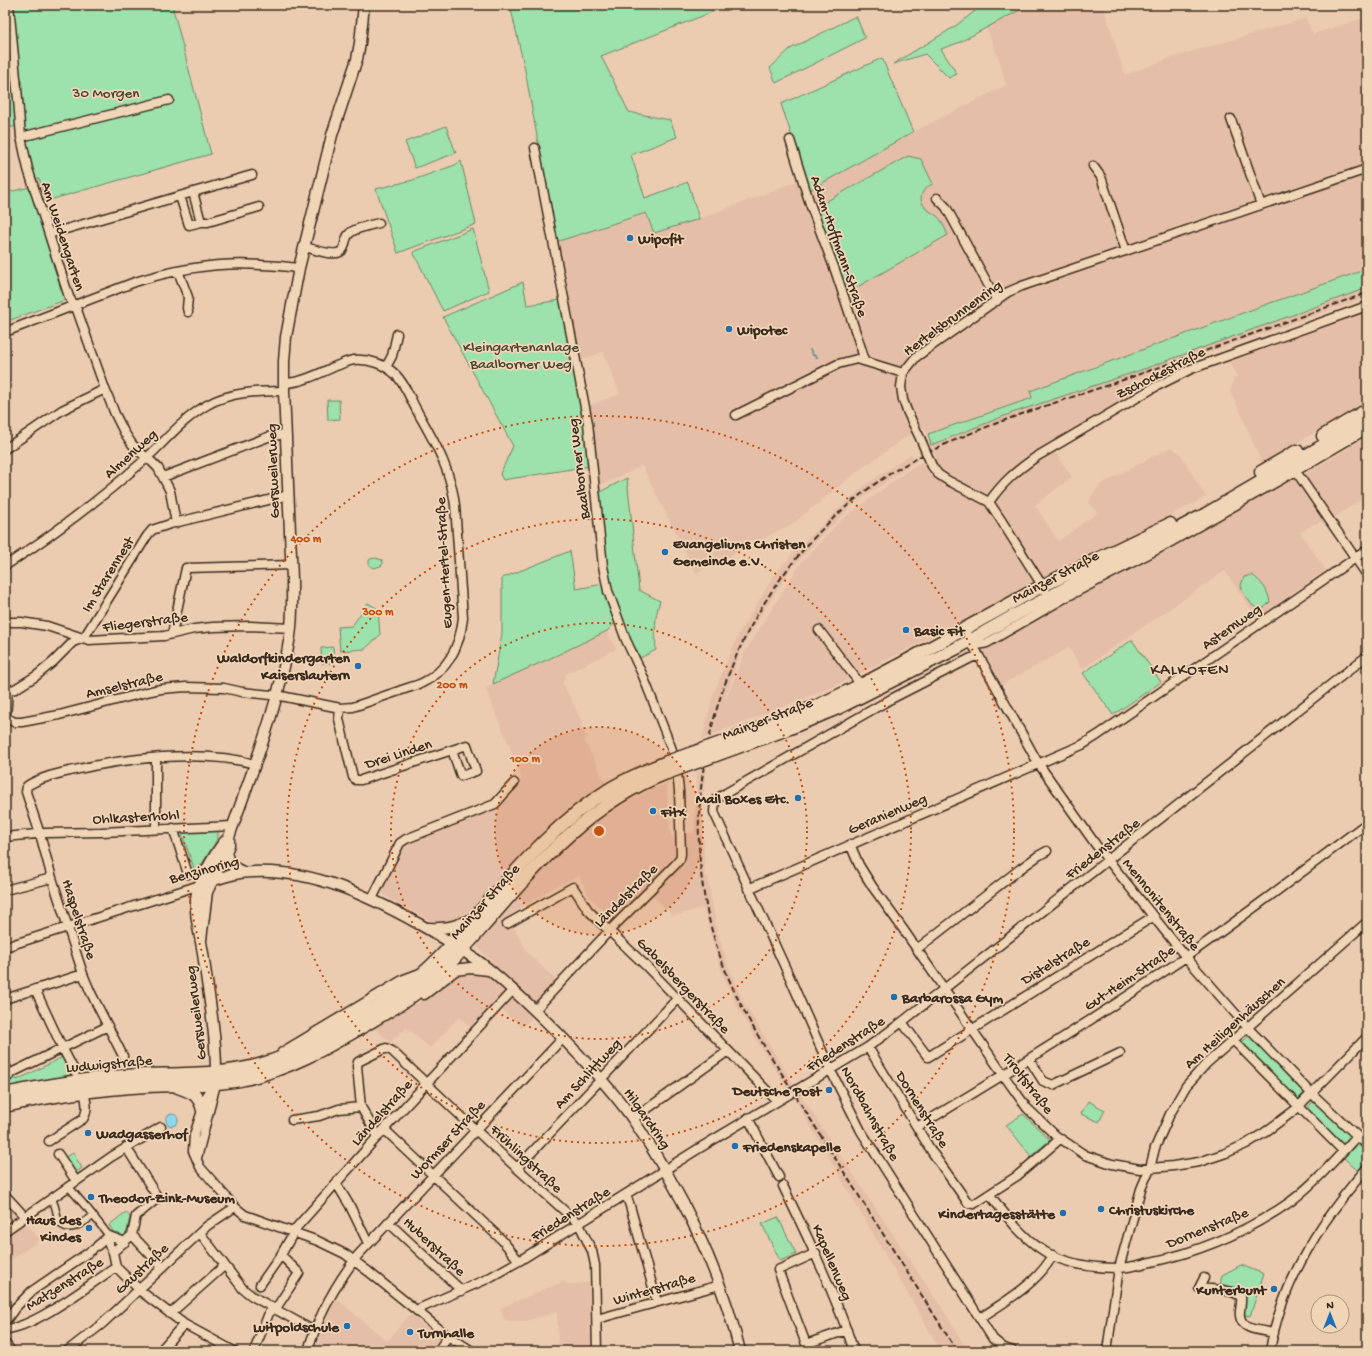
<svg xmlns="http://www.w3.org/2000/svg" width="1372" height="1356" font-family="'Gochi Hand',sans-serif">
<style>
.built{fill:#e5bea7}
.green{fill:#9de1ad;stroke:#6c8666}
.water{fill:#8ed8ef;stroke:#6d929b}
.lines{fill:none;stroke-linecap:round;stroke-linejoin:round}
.stream{stroke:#6d929b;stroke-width:2}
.minor-tunnel{stroke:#c9ac94;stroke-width:8;stroke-dasharray:8 4;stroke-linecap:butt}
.pedestrian-casing{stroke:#3b2a1e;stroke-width:9}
.minor-casing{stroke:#3b2a1e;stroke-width:11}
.tertiary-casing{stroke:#3b2a1e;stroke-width:13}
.secondary-casing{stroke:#3b2a1e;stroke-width:15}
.pedestrian{stroke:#f0d6b7;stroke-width:6}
.minor{stroke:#f0d6b7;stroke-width:8}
.tertiary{stroke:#f0d6b7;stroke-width:10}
.secondary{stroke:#f0d6b7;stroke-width:12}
.rail{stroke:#3b2a1e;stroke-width:2;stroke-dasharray:6 3;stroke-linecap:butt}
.minor-bridge-casing{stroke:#3b2a1e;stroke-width:11;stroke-linecap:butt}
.secondary-bridge-casing{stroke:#3b2a1e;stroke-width:15;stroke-linecap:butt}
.minor-bridge{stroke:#f0d6b7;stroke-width:8}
.secondary-bridge{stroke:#f0d6b7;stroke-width:12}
.ring{fill:none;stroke:#c55010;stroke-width:2;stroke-dasharray:2 4}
.poi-dot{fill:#1f6fb2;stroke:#f0d6b7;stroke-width:1.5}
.labels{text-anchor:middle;stroke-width:3.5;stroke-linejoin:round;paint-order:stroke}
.park-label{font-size:15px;fill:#4a4533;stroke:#f0d6b7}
.street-label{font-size:15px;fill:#3b2a1e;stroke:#f0d6b7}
.poi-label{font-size:15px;font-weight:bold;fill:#3b2a1e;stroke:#f0d6b7;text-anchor:start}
.neighbourhood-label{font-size:16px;letter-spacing:1px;fill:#3b2a1e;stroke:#f0d6b7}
.centre{fill:#c55010;stroke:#f0d6b7;stroke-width:2}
.ring-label{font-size:12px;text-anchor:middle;font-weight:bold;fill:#c55010;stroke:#f0d6b7;stroke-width:3.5;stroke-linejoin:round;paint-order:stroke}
</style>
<rect width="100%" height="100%" fill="#ecccb1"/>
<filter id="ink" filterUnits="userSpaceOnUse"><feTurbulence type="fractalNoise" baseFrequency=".025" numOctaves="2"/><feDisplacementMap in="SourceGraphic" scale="8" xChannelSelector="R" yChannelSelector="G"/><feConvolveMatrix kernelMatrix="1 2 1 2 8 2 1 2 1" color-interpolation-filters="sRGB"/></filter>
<g filter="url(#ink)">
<path class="built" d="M 1029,5 L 1103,5 L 1125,75 L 1170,58 L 1306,18 L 1313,34 L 1367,17 L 1367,269 L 1259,307 L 1030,391 L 1032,398 L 928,434 L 923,428 L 909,435 L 854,474 L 794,523 L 696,573 L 642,466 L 596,487 L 588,406 L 620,394 L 603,352 L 579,361 L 556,242 L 647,213 L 654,233 L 699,219 L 805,178 L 810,189 L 913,132 L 1006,85 L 1000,62 L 986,27 Z
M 1367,287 L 1367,297 L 1201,355 L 1131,382 L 1134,394 L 1049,443 L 1072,477 L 1035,505 L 1058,541 L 1097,513 L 1089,502 L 1091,496 L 1101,484 L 1171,447 L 1180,453 L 1206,497 L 835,686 L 702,739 L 713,695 L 738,635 L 775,574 L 805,540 L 864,486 L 911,454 L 916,461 L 853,505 L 825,532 L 790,570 L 762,614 L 740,652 L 724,704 L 744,653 L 800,564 L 840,521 L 911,468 L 935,455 L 931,445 L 1012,413 L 1144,369 Z
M 1367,311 L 1367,401 L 1262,464 L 1239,409 L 1230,392 L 1234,378 L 1237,377 L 1230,361 Z
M 1367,437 L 1367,496 L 1335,517 L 1312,525 L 1300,533 L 1326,570 L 1257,618 L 1225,571 L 1082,669 L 1069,648 L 1001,685 L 981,652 L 1072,600 L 1179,543 L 1288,479 L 1294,481 Z
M 607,631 L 616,649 L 566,674 L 563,683 L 583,724 L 581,725 L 587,738 L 584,739 L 601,774 L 619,805 L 654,788 L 666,784 L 671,836 L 694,832 L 697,771 L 706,768 L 702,807 L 705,877 L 708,877 L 717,931 L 729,968 L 743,1001 L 789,1077 L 951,1322 L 968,1351 L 941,1351 L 794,1098 L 759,1045 L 736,1005 L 721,970 L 703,908 L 673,916 L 651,894 L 617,926 L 589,896 L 579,876 L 553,888 L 508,916 L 528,953 L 562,986 L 522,1028 L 497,1005 L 474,1030 L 459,1017 L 430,1048 L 407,1028 L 390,1042 L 374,1028 L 428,997 L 456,974 L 469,973 L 480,976 L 491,960 L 478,948 L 477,944 L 488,927 L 466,912 L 453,922 L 441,924 L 435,923 L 386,897 L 382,891 L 382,887 L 399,854 L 410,840 L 498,806 L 521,780 L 520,771 L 485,688 L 551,658 Z
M 6,1198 L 40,1240 L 5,1264 L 5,1199 Z
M 564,1281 L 567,1284 L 573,1284 L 590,1282 L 589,1287 L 590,1335 L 592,1335 L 592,1351 L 565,1351 L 563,1344 L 558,1344 L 557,1312 L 526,1321 L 511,1321 L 504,1319 L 500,1308 Z
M 337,1299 L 387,1341 L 410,1314 L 441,1339 L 432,1351 L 315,1351 L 330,1311 Z"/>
<path class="green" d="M 5,5 L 7,5 L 19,126 L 5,128 Z
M 12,5 L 172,5 L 211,154 L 46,201 L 39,178 L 33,179 L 25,143 Z
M 510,5 L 730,5 L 601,56 L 629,112 L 670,120 L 677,137 L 631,155 L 645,198 L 688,182 L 699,219 L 654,233 L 646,213 L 556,242 L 525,70 Z
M 983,5 L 1029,5 L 958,43 L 941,49 L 957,74 L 949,78 L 925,54 L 893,64 L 954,27 Z
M 856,16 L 865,38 L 776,83 L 770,68 L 790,49 Z
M 882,58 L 913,132 L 810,190 L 781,104 Z
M 446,126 L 456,153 L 415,168 L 405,142 Z
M 908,156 L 921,159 L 933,184 C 924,187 917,197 924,206 C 927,211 932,212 937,216 C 942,220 945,229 948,235 L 847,293 L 817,212 L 818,206 Z
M 461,161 L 476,224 L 398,253 L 376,189 L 413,180 L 455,165 Z
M 30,187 L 65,300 L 5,322 L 5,193 Z
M 473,229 L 489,291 L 443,311 L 413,252 Z
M 1367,269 L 1367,288 L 1144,369 L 1012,413 L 931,445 L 928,434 L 1032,398 L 1030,391 L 1259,307 Z
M 523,282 L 527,305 L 561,300 L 586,423 L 590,466 L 503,480 L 500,474 L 513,446 L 443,317 Z
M 327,400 L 339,400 L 340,419 L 328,420 Z
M 627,478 L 639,590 L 660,601 C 654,618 655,633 656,650 L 640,658 L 624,625 L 607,578 L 598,493 Z
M 570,551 L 576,589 L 603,584 L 617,621 L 607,631 L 551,658 L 493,684 L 502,634 L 502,578 Z
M 376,558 L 382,560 L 383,563 L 381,566 L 373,568 L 369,565 L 369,561 L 370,559 Z
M 1252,575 C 1262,582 1268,590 1270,602 L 1264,608 L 1258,609 L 1252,605 L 1243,592 L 1241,585 L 1244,577 Z
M 368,603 L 378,609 L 380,635 L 365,649 L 340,651 L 338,627 L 352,626 Z
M 1132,640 L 1161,682 L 1113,715 L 1083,673 Z
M 333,647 L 334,663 L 322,663 L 321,648 Z
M 215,831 L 218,832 L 218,838 L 193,878 L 192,872 L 195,871 L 182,834 L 184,833 Z
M 1251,1034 L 1305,1092 L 1297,1100 L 1241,1043 Z
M 63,1051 L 77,1076 L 5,1090 L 5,1082 L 7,1081 L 6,1079 L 15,1076 L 17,1080 L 61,1058 L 59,1053 Z
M 1314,1100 L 1351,1135 L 1343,1144 L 1307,1109 Z
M 1088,1101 L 1105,1110 L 1099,1122 L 1081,1114 Z
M 1023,1114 L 1050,1140 L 1031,1156 L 1006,1125 Z
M 1357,1144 L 1367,1152 L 1367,1160 L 1358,1171 L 1344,1158 Z
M 73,1153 L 82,1168 L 75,1173 L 65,1157 Z
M 126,1212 L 130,1217 L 126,1235 L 123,1237 L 116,1236 L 109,1225 Z
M 778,1217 L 796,1254 L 780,1261 L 762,1224 Z
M 1241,1265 L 1264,1274 L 1250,1316 L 1242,1314 L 1246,1289 L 1220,1285 L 1222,1275 Z"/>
<path class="water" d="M166 1120a6 6 0 1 1 12 0a6 6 0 1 1-12 0Z"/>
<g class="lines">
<path class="stream" d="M 810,350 L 813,355 L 817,357"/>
<path class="minor-tunnel" d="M 255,1292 L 260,1285"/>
<g class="pedestrian-casing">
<path id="pedestrian" d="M 68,1186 L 86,1207
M 51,1198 C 56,1205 56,1212 58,1219 C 66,1237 84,1222 93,1216
M 88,1209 L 109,1236"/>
</g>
<g class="minor-casing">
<path id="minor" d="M 9,5 L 18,99 L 21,137 L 28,169 L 69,297 L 77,310 L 105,389 L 115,414 L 124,432 L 132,444 L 141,453 L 152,462 L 158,468 L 166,483 L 170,491 L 176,523
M 1231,119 L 1261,205
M 21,137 L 169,100
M 790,140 L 810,204 L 835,270 L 862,351 L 864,361
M 1093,166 L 1101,177 L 1126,251
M 193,192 L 201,222 L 208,222 L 259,207
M 180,196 L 189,225 L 201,222
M 937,198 L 946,207 L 997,301
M 49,234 L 252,175
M 305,247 C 314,249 338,259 343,249 C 346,244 345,238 349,234 C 354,228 371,225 379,223
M 178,271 L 188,297 L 187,308 L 188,312
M 5,332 L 135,282 C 176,269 219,262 262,265 C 275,265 287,267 299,268
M 386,367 L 392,356 L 397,334
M 736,415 L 838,364 L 857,359 L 903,373
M 920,438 L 907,411 L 903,400 L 901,387 L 903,373 L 916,357 L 1008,292 L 1022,286 L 1367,169
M 5,449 L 62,410 L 105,389
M 932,466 L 938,474 L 947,480 L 989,502 L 1001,520 L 1045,590
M 1293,467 L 1367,575
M 163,477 L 268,437 L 285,434
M 989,502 C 1003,482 1016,471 1036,457 L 1155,387 L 1191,369 L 1367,306
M 5,566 C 54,534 97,502 141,463 C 163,444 181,420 207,405 C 229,392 259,391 284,391
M 5,622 L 21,622 L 47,626 L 89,640 L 164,636 L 194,629 L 213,627 L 250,626 L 291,628
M 819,630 L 861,685
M 172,634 L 186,568 L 292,565
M 968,636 L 1038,763 L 1096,845 L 1185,956 L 1248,1028 L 1309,1091 L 1367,1145
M 973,646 L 987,643 L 1063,599 L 1162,547 L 1296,471 L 1367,429
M 978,656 L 971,658 L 891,699 L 726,793 L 715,800 L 714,812 L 790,978 L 830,1069 L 861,1131 L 993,1339 L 1004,1348 L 1013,1351
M 8,690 L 6,717 L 14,722 L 22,722 L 59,715 L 151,691 L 161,689 L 186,687 L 224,688 L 242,692 L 281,696 L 340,708 L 353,707 C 368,702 384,696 399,691 C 407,688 415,686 422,683 C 449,670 460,646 463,618 L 455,505 C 450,466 434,442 416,409 C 410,398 405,384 396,375 C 385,364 369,359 354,360 C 347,361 342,364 336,366 C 320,373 302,383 284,383
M 5,691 L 15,689 L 36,676 L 53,662 L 73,642 L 81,639 L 85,636 L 147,536 L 152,530 L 170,524 L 289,495
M 340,708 L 339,719 L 353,777 L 356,780 L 361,780 L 452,750 L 467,745 L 476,771 L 461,776 L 452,750
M 156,758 L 156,829
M 173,828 L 188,874
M 5,837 L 46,833 L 101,832 L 233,826
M 850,844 L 859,865 L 872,886 L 903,929 L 1007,1080 L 1027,1108 L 1055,1135 L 1085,1155 L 1112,1164 L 1140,1169 L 1173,1166 L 1199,1162 L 1226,1153 L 1246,1144 L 1264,1133 L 1295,1110 L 1367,1037
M 748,889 L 1082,745 L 1098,735 L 1367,550
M 5,890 L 52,878
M 372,899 L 400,843 L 406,839 L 495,804 L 514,783
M 507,924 L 573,887 L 588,910 L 601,923 L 644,964 L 777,1101
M 5,947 L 200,885
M 917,949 L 1020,869 L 1038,856 L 1047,851
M 35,989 L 62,1047 L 75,1072
M 5,999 L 83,974
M 535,1010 L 610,930 L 675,865 L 680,859 L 681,854 L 679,791 L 676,763 L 671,747 L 643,676 L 626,640 L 608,591 L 603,566 L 588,423 L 535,148
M 902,1022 L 928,1057 L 1154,916
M 1233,1040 L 1343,1151
M 868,1047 L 932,1152 L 968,1203 L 974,1204 L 1017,1176 L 1060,1139
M 282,1052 L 404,979 L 420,973
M 123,1056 L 90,991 L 83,974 L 52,878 L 40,834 L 26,792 L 27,786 C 39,778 56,774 70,771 C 123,758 202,749 255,764
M 1029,1059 L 1043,1081 L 1053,1085 L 1120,1053
M 5,1064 L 9,1076
M 5,1076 L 108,1026
M 212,1080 L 194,1135 L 193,1151 L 200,1167 L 235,1207 L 245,1215 L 318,1241 L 345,1254 L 369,1272 L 448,1336 L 472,1351
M 748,1118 L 779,1177
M 633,1119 L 728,1051
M 292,1120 L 319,1116 L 339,1109 L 361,1107
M 917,1127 C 1006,1074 1094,1019 1180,961 C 1243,917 1305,870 1367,823
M 384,1129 L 502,1240 L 519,1261
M 378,1137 L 361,1107 L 357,1066 L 358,1062 L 386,1048 L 392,1051 L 498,1151 L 579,1224 L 592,1251 L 595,1265 L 597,1351
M 49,1141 L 83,1119 C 89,1110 86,1101 84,1091
M 126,1147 L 158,1198 L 136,1216 L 132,1235 L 162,1267
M 58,1154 L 76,1181
M 197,1158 L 215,1088 L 216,1080
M 517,1168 L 678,998
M 336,1183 L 350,1206 L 368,1243
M 783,1186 C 809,1240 835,1294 854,1351
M 626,1194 L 630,1206 L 657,1302
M 5,1195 L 25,1217
M 990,1195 C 1007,1217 1027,1244 1053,1256 C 1073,1265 1097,1268 1118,1268 C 1129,1268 1141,1264 1151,1262 C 1200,1252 1248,1231 1290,1202 C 1315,1183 1336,1159 1357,1136
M 388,1222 L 462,1291
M 5,1231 L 111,1157 L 161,1127
M 200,1233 L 243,1289 L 252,1296 L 314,1331
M 109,1236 L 109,1245 L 113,1252 L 116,1267 L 143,1293 L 184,1324 L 234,1351
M 109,1236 L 125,1242
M 97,1246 L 109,1236
M 113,1252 L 132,1235
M 816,1253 L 778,1270 L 806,1344 L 847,1330
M 1204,1278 L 1199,1288 C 1212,1290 1231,1288 1241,1297 C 1242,1304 1239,1310 1240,1316 C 1242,1331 1262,1330 1274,1333
M 260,1285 L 281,1255 L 296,1228 L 388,1125 L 513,990
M 275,1310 L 299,1273 L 281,1255
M 416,1310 L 487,1279 L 519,1261 L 698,1149 L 868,1047 L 902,1022 L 1367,656
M 170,1314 L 224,1266
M 980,1318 C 1005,1302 1038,1283 1053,1255
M 597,1319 L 720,1285
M 5,1322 L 15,1308 L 32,1291 L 92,1250
M 5,1329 C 33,1329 92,1283 116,1267
M 5,1343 L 11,1351
M 67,1351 L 102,1324 L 207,1226 L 235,1207
M 160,1351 L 184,1324
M 254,1351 L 271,1308
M 308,1351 C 318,1315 336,1284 358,1255 L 563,1038
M 438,1351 L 448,1336
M 1107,1351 L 1119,1268 L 1141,1189 L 1150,1168 L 1155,1148 L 1170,1114 L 1186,1086 L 1206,1064 L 1367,922
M 1270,1351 C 1281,1283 1322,1219 1367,1168"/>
</g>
<g class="tertiary-casing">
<path id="tertiary" d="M 226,852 C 228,863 233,868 243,872
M 200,885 C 217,879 235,872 253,872 C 312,869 369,896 419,924 C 444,938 469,953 491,971 C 522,997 551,1025 579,1055 C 598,1076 618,1097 634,1121 C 681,1190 720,1270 740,1351
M 428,928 C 449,929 456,926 474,918
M 201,940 L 207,892 L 226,852 L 229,845 L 229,837 C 252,771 279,706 290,636 C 293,617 292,598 292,579 L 284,391 L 284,361 L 286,337 L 299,268 L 332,135 L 357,59 L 360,43 L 364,5
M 424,994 L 455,970 L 470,968 L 489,970
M 216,1072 C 216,1032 208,992 203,953 C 200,934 193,912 197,892 C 201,878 218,847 229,837"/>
</g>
<g class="secondary-casing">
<path id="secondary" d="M 1323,436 L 1367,410
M 1261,472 L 1297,451
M 735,738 L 817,706 L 861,685 L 901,664 L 1042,586 L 1170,524
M 735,748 L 790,728 L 840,707 L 957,648 L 1017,614 L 1206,514 L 1367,420
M 178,1087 C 192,1092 199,1094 203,1110
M 5,1094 C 44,1086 84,1079 124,1076 C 168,1073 215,1077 259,1065 C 294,1055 325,1037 356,1018 C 371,1010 386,1002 399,992 C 436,967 463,931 492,898 C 526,859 563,818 608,790 C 626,779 647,770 667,762
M 5,1106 C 52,1095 99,1089 147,1086 C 178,1084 209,1086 240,1080 C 286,1071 326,1048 367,1024 C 383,1014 401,1005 416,993 C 443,973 465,947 487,922 C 538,863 592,801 667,773"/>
</g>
<use href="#pedestrian" class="pedestrian"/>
<use href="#minor" class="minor"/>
<use href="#tertiary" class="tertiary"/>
<use href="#secondary" class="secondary"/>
<path class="rail" d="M 957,1351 L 763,1044 C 749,1021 736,997 726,972 C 697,901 692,823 707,749 C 730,628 809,514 919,457 C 983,424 1053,404 1120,381 C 1203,352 1285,322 1367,293"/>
<g class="minor-bridge-casing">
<path id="minor-bridge" d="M 920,438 L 932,466"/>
</g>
<g class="secondary-bridge-casing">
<path id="secondary-bridge" d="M 667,762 L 735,738
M 667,773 L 735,748"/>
</g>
<use href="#minor-bridge" class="minor-bridge"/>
<use href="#secondary-bridge" class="secondary-bridge"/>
</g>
</g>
<circle cx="599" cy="831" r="104" fill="#c55010" fill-opacity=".12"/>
<g class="ring">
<circle cx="599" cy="831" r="104"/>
<circle cx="599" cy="831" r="208"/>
<circle cx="599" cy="831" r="312"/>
<circle cx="599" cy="831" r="415"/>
</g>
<g class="poi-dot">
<circle cx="630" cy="238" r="4"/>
<circle cx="729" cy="329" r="4"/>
<circle cx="665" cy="552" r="4"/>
<circle cx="906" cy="630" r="4"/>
<circle cx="358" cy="666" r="4"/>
<circle cx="798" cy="798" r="4"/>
<circle cx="653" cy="811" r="4"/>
<circle cx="894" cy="997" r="4"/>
<circle cx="829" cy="1090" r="4"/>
<circle cx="88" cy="1133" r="4"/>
<circle cx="735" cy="1146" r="4"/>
<circle cx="91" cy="1197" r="4"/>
<circle cx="1101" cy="1209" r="4"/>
<circle cx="1063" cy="1213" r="4"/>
<circle cx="89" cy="1228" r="4"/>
<circle cx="1274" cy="1289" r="4"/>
<circle cx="347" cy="1326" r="4"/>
<circle cx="410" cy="1332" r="4"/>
</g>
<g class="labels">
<g class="park-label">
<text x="106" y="97">30 Morgen</text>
<text x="521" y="351">Kleingartenanlage<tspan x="521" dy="17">Baalborner Weg</tspan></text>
</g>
<g class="street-label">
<text transform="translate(64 236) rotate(72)" y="5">Am Weidengarten</text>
<text transform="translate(840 246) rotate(71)" y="5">Adam-Hoffmann-Straße</text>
<text transform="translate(952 317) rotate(-36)" y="5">Hertelsbrunnenring</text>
<text transform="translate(1160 372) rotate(-27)" y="5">Zschockestraße</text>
<text transform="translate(130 453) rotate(-42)" y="5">Almenweg</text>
<text transform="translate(578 469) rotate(-97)" y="5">Baalborner Weg</text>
<text transform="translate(272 471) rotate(-92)" y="5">Gersweilerweg</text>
<text transform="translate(443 563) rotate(-93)" y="5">Eugen-Hertel-Straße</text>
<text transform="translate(107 574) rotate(-58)" y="5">Im Starennest</text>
<text transform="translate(1055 576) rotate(-28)" y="5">Mainzer Straße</text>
<text transform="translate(145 621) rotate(-7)" y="5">Fliegerstraße</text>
<text transform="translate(1231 626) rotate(-35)" y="5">Asternweg</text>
<text transform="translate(124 684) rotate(-13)" y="5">Amselstraße</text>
<text transform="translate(767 718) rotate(-21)" y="5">Mainzer Straße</text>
<text transform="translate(398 753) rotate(-18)" y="5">Drei Linden</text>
<text transform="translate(887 813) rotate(-23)" y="5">Geranienweg</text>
<text transform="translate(136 816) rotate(-3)" y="5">Ohlkasterhohl</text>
<text transform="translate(1102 848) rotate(-38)" y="5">Friedenstraße</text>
<text transform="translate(204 869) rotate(-15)" y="5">Benzinoring</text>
<text transform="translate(625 895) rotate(-45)" y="5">Ländelstraße</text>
<text transform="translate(484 901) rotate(-48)" y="5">Mainzer Straße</text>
<text transform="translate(1162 904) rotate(51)" y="5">Mennonitenstraße</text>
<text transform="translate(80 919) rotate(72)" y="5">Haspelstraße</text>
<text transform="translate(1055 960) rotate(-32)" y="5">Distelstraße</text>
<text transform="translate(1129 977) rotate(-34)" y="5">Gut-Heim-Straße</text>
<text transform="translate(684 985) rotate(46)" y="5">Gabelsbergerstraße</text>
<text transform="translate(195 1013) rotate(-97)" y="5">Gersweilerweg</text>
<text transform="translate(1234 1022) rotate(-42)" y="5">Am Heiligenhäuschen</text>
<text transform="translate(845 1043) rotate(-33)" y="5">Friedenstraße</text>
<text transform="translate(109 1063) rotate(-5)" y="5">Ludwigstraße</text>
<text transform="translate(587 1073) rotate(-47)" y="5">Am Schlittweg</text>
<text transform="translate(1029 1083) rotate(52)" y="5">Tirolfstraße</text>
<text transform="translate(923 1109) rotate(58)" y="5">Dornenstraße</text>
<text transform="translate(381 1112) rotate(-48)" y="5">Ländelstraße</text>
<text transform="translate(871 1113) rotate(61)" y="5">Nordbahnstraße</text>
<text transform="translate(648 1118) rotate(55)" y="5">Hilgardring</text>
<text transform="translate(447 1139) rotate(-47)" y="5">Wormser Straße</text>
<text transform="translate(527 1158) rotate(43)" y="5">Frühlingstraße</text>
<text transform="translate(570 1213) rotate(-32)" y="5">Friedenstraße</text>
<text transform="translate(1207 1227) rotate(-22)" y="5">Dornenstraße</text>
<text transform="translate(435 1246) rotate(43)" y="5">Huberstraße</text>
<text transform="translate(833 1262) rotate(67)" y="5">Kapellenweg</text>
<text transform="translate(141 1268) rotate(-43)" y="5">Gaustraße</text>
<text transform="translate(64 1283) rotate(-32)" y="5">Matzenstraße</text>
<text transform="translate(654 1288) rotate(-16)" y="5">Winterstraße</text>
</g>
<g class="poi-label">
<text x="638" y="243">Wipofit</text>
<text x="737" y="334">Wipotec</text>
<text x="673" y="548">Evangeliums Christen<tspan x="673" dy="17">Gemeinde e.V.</tspan></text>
<text x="914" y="635">Basic Fit</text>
<text x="350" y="662" text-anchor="end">Waldorfkindergarten<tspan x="350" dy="17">Kaiserslautern</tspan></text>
<text x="790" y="803" text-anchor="end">Mail Boxes Etc.</text>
<text x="661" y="816">FitX</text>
<text x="902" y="1002">Barbarossa Gym</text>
<text x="821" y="1095" text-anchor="end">Deutsche Post</text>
<text x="96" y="1138">Wadgasserhof</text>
<text x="743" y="1151">Friedenskapelle</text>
<text x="99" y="1202">Theodor-Zink-Museum</text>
<text x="1109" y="1214">Christuskirche</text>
<text x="1055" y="1218" text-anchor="end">Kindertagesstätte</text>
<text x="81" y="1224" text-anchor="end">Haus des<tspan x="81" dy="17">Kindes</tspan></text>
<text x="1266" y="1294" text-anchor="end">Kunterbunt</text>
<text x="339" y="1331" text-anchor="end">Luitpoldschule</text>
<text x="418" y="1337">Turnhalle</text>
</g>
<g class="neighbourhood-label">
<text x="1190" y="674">KALKOFEN</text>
</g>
</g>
<circle cx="599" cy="831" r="6" class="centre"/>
<g class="ring-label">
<text x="306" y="542">400 m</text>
<text x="378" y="615">300 m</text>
<text x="452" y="688">200 m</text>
<text x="525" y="762">100 m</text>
</g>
<rect width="1372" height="1356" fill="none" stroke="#f0d6b7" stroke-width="20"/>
<rect x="10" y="10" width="1352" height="1336" fill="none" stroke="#3b2a1e" stroke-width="1.5" filter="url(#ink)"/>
<g transform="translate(1330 1314)"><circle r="19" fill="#f0d6b7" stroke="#a8917a"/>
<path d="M0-3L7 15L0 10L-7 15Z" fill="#1f6fb2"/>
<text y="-6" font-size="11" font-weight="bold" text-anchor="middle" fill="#3b2a1e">N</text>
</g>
</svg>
